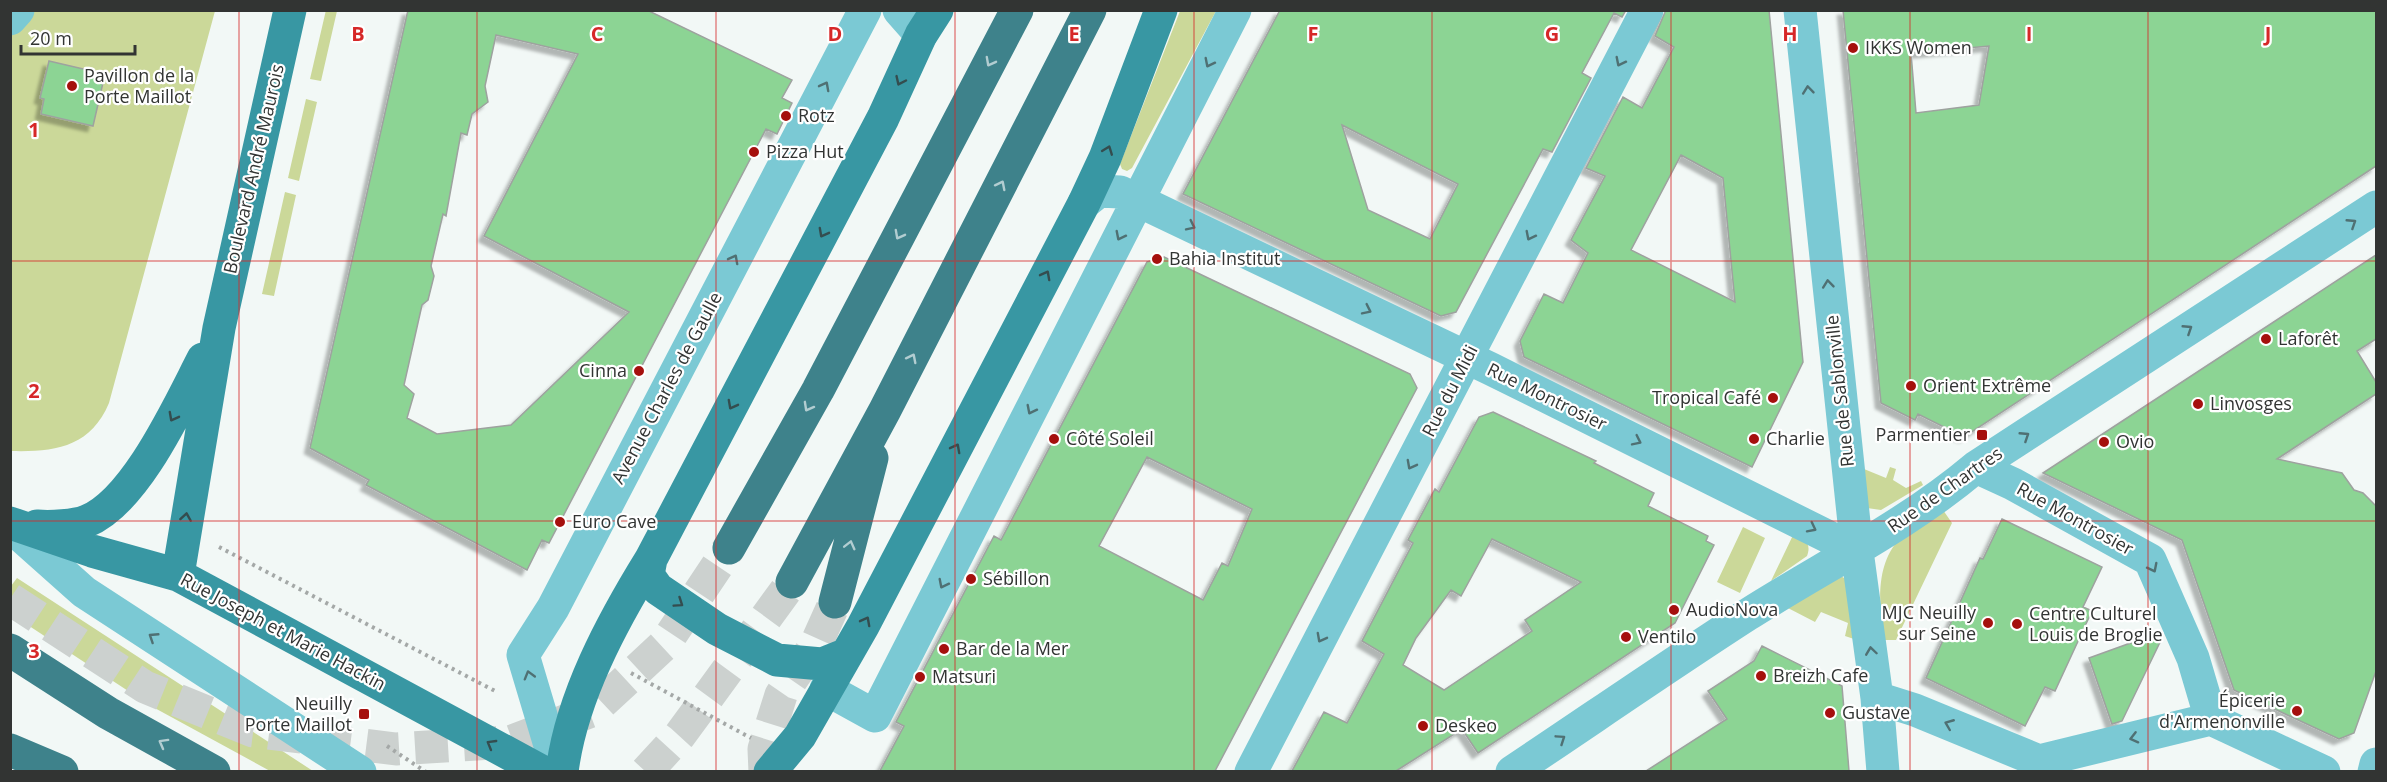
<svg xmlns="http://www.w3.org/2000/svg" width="2387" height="782" font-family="'Open Sans',sans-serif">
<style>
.green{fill:#cbd899}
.building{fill:#8cd494;stroke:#9ea29f;stroke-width:1.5;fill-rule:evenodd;filter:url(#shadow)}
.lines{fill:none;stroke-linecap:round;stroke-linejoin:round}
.highway-tunnel{stroke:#ccd1cf;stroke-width:33;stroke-dasharray:33 16;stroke-linecap:butt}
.path{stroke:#a4a8a7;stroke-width:4;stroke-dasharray:3 4.5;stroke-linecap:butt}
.minor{stroke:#7bc9d4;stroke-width:33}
.major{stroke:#3897a3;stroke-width:33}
.highway{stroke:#3e828b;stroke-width:33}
.oneway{stroke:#b2cdd1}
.oneway2{stroke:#4f7073}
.oneway3{stroke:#344d4f}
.grid{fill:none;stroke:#d62828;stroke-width:1.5;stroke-opacity:0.55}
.poi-dot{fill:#a5100d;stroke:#fff;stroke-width:2}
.labels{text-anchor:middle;stroke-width:4.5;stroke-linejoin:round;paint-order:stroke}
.poi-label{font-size:18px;fill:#323433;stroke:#fff;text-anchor:start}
.street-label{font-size:18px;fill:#323433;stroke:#fff}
.grid-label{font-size:20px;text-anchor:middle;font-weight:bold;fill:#d62828;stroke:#fff;stroke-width:4.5;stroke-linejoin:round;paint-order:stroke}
</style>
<defs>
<filter id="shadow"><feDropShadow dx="-5.5" dy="5.5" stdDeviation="1.5" flood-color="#0004"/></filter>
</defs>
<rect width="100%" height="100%" fill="#f2f8f6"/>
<path class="green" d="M 326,10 L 337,11 L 321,81 L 310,79 Z
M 11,11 L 215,11 L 109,403 C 90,448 54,452 11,451 Z
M 1180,11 L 1216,11 L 1132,168 L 1127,171 L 1122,169 L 1120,164 Z
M 306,99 L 317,102 L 299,181 L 288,178 Z
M 285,192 L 296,195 L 274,296 L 262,294 Z
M 1890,467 L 1896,469 L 1893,480 L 1906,488 L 1921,481 L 1923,485 L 1881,510 L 1867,508 L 1864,469 L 1886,478 Z
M 1943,510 L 1952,523 L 1896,640 L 1883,640 C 1880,604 1874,567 1900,538 C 1910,527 1929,519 1943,510 Z
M 1743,527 L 1765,538 L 1740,593 L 1717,582 Z
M 1795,531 C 1804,539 1812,543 1807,556 L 1771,581 Z
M 1841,576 L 1847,580 L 1857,640 L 1845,636 L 1848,623 L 1821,612 L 1815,622 L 1786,607 Z
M 17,578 L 313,771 L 270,771 L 151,706 L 11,614 L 11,586 Z"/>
<path class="building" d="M 408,10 L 647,10 L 792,80 L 782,98 L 792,103 L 777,134 L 766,129 L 549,543 L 542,540 L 527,570 L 366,485 L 369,480 L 310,448 ZM 496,35 L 578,54 L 484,236 L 629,312 L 511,425 L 437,434 L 407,418 L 414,394 L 404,385 L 422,305 L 428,300 L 434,276 L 431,266 L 443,214 L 446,216 L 461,133 L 467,135 L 472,114 L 488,102 L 485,86 Z
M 1280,10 L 1626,10 L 1622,17 L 1614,13 L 1582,73 L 1591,78 L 1552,152 L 1543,149 L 1456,312 L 1441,316 L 1183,194 ZM 1342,125 L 1458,184 L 1430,239 L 1368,210 Z
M 1666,10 L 1769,10 L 1803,362 L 1752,467 L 1524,357 L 1520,341 L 1544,294 L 1563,303 L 1588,253 L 1571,240 L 1605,176 L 1586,168 L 1623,97 L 1642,108 L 1674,47 L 1655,36 ZM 1681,155 L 1723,178 L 1735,302 L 1631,250 Z
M 1843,10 L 2376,10 L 2376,166 L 1964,437 L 1918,414 L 1915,420 L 1881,403 ZM 1989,46 L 1979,105 L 1916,113 L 1911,53 Z
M 49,61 L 105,74 L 93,126 L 41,114 L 44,99 L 40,98 Z
M 2376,255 L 2376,339 L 2357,351 L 2376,382 L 2376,394 L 2277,459 L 2342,473 L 2354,490 L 2363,493 L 2376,506 L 2376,671 L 2354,733 L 2339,739 L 2234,690 L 2182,540 L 2043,473 Z
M 1164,257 L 1410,374 L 1417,388 L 1215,771 L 880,771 L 904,726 L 896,722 L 994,536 L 1001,540 L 1147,262 ZM 1147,457 L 1252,509 L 1228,566 L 1222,563 L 1203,600 L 1099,546 Z
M 1493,412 L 1596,461 L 1594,463 L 1654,493 L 1648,506 L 1708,536 L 1706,541 L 1714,545 L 1675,623 L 1478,753 L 1462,729 L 1396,771 L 1292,771 L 1324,712 L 1347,723 L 1384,654 L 1362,641 L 1413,543 L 1408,540 L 1435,489 L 1439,492 L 1479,417 ZM 1492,539 L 1581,582 L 1525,620 L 1532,631 L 1444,690 L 1403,665 L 1416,638 L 1451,590 L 1461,596 Z
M 2002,519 L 2102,567 L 2083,607 L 2092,611 L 2055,691 L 2045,687 L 2025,726 L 1926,678 L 1980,558 L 1983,559 Z
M 2161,632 L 2163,636 L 2122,721 L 2112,724 L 2089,658 Z
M 1762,646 L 1842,686 L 1849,771 L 1646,771 L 1727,719 L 1708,691 L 1754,661 Z"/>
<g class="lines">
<path class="highway-tunnel" d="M 10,599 L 145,687 L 253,731 L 396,749 L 510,742 L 594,710 L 665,644 L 729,548
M 646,772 L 680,735 L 792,582
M 765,772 L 764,749 L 781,695 L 816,644 L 835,602"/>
<path class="path" d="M 219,547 L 497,692
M 631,673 L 751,738
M 387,746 L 426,772"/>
<path class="minor" d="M 899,10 L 921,35
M 1800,10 L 1857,551 L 1877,698 L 1883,772
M 10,19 L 18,10
M 1084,203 L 1099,191 L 1120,192 L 1491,369 L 1857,551
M 1976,467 L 2013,484 L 2150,560 L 2193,658 L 2211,719
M 10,526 L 84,592 L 360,772
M 826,689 L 875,716 L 1235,10
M 1877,698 L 1915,710 L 2039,761 L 2211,719 L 2324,772
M 558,772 L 523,655 L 553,608 L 865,10
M 1251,772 L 1647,10
M 1512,772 C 1590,720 1668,666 1747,615 C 1824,566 1906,526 1976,467 L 2376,207
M 2374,772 L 2376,764"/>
<path class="major" d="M 10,523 L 92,551 L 178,575 L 543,772
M 37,526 C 50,527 75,526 87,521 C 136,501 179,405 203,359
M 651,559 L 648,575 L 658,589 L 717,629 L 777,660 L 822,664 L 847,654
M 178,575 L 219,328 L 290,10
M 562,772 C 571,698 612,622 651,559 L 883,118 L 921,35 L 937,10
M 770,772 L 800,736 L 863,626 L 1084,203 L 1105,158 L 1161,10"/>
<path class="highway" d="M 729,548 L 818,390 L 1017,10
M 792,582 L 885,410 L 1090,10
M 835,602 L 872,458
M 10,650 L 108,713 L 214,772
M 10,750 L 62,772"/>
</g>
<defs><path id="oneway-chevron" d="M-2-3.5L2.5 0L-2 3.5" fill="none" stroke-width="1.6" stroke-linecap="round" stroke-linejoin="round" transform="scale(1.5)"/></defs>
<g class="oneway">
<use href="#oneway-chevron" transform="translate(990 62) rotate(118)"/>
<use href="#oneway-chevron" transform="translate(1001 185) rotate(-63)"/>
<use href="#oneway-chevron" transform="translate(899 235) rotate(118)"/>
<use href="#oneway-chevron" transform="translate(912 358) rotate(-63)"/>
<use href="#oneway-chevron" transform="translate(808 407) rotate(119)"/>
<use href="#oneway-chevron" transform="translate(850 545) rotate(-76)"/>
<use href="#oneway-chevron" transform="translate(163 743) rotate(-151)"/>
</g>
<g class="oneway2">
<use href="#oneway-chevron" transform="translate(1620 62) rotate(117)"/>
<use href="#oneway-chevron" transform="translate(1209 63) rotate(117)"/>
<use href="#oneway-chevron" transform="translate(825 86) rotate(-62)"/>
<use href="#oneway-chevron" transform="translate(1808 90) rotate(-96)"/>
<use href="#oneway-chevron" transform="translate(2352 223) rotate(-33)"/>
<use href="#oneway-chevron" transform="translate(1191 226) rotate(26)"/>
<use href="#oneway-chevron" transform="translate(1120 236) rotate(117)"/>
<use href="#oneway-chevron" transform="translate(1530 236) rotate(117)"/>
<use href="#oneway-chevron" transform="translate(734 259) rotate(-62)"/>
<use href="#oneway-chevron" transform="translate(1828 284) rotate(-96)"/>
<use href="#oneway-chevron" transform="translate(1367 310) rotate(26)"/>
<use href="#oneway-chevron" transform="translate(2188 329) rotate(-33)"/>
<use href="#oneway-chevron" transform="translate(1031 410) rotate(117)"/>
<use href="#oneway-chevron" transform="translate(2025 436) rotate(-33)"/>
<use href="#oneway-chevron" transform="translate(1637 441) rotate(26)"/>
<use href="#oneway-chevron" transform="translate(1411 465) rotate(118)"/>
<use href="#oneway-chevron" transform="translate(1812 528) rotate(27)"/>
<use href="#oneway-chevron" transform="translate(2153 568) rotate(63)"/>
<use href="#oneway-chevron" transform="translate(943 584) rotate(117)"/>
<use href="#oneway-chevron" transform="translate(153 637) rotate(-147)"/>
<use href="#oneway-chevron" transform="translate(1321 638) rotate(118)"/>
<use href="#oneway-chevron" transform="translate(1871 651) rotate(-98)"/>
<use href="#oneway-chevron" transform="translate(529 675) rotate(-106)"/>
<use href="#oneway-chevron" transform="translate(1949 724) rotate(-158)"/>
<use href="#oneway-chevron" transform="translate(2134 738) rotate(166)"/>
<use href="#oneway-chevron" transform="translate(1561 739) rotate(-34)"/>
</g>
<g class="oneway3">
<use href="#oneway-chevron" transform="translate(900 81) rotate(115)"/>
<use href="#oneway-chevron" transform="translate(1108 150) rotate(-69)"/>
<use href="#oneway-chevron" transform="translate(823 233) rotate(118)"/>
<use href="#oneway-chevron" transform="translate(1046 275) rotate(-62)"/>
<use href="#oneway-chevron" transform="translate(732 405) rotate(118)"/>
<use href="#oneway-chevron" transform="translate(173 417) rotate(118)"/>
<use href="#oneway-chevron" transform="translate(956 448) rotate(-62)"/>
<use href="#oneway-chevron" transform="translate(186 517) rotate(-81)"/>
<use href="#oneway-chevron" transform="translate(679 603) rotate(34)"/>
<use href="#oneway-chevron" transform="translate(866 621) rotate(-62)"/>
<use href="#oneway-chevron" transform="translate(491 744) rotate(-150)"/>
</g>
<path class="grid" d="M 239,10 L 239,772M 477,10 L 477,772M 716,10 L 716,772M 955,10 L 955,772M 1194,10 L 1194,772M 1432,10 L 1432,772M 1671,10 L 1671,772M 1910,10 L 1910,772M 2148,10 L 2148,772M 10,261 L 2376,261M 10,521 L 2376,521"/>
<g class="poi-dot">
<circle cx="1853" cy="48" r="6"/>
<circle cx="72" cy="86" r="6"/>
<circle cx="786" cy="116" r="6"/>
<circle cx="754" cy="152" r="6"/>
<circle cx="1157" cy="259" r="6"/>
<circle cx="2266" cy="339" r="6"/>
<circle cx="639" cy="371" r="6"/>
<circle cx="1911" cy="386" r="6"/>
<circle cx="1773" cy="398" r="6"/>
<circle cx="2198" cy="404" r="6"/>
<rect x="1976" y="429" width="12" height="12" rx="3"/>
<circle cx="1054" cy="439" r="6"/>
<circle cx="1754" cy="439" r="6"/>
<circle cx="2104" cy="442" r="6"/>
<circle cx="560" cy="522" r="6"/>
<circle cx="971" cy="579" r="6"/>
<circle cx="1674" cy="610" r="6"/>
<circle cx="1988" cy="623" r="6"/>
<circle cx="2017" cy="624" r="6"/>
<circle cx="1626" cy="637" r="6"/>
<circle cx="944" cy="649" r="6"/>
<circle cx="1761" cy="676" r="6"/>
<circle cx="920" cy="677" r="6"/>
<circle cx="2297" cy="711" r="6"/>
<circle cx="1830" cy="713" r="6"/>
<rect x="358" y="708" width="12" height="12" rx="3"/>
<circle cx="1423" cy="726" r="6"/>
</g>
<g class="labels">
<g class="poi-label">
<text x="1865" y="54">IKKS Women</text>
<text x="84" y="82">Pavillon de la<tspan x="84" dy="21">Porte Maillot</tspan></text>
<text x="798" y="122">Rotz</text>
<text x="766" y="158">Pizza Hut</text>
<text x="1169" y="265">Bahia Institut</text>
<text x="2278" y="345">Laforêt</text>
<text x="627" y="377" text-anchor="end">Cinna</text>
<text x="1923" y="392">Orient Extrême</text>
<text x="1761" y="404" text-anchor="end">Tropical Café</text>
<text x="2210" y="410">Linvosges</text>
<text x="1970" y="441" text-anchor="end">Parmentier</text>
<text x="1066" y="445">Côté Soleil</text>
<text x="1766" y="445">Charlie</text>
<text x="2116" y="448">Ovio</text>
<text x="572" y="528">Euro Cave</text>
<text x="983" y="585">Sébillon</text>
<text x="1686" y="616">AudioNova</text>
<text x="1976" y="619" text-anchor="end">MJC Neuilly<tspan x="1976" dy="21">sur Seine</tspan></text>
<text x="2029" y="620">Centre Culturel<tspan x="2029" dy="21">Louis de Broglie</tspan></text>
<text x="1638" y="643">Ventilo</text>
<text x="956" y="655">Bar de la Mer</text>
<text x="1773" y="682">Breizh Cafe</text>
<text x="932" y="683">Matsuri</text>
<text x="2285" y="707" text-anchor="end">Épicerie<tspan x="2285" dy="21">d'Armenonville</tspan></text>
<text x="352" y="710" text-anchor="end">Neuilly<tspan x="352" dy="21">Porte Maillot</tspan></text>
<text x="1842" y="719">Gustave</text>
<text x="1435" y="732">Deskeo</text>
</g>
<g class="street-label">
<text transform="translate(254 169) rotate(-77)" y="6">Boulevard André Maurois</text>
<text transform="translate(667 388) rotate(-62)" y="6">Avenue Charles de Gaulle</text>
<text transform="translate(1450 391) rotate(-63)" y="6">Rue du Midi</text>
<text transform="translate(1840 391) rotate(-96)" y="6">Rue de Sablonville</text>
<text transform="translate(1547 397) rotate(26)" y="6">Rue Montrosier</text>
<text transform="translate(1945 490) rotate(-35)" y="6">Rue de Chartres</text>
<text transform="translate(2075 519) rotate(29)" y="6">Rue Montrosier</text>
<text transform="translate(283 632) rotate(28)" y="6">Rue Joseph et Marie Hackin</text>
</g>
</g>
<g class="grid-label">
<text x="358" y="41">B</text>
<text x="597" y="41">C</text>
<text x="835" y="41">D</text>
<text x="1074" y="41">E</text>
<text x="1313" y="41">F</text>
<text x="1552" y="41">G</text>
<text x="1790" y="41">H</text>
<text x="2029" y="41">I</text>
<text x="2268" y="41">J</text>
<text x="34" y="137">1</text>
<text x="34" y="398">2</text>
<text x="34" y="658">3</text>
</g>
<rect width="2387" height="782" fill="none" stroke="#323433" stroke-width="24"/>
<path d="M21 45v9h114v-9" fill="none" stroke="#323433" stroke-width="3"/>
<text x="30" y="45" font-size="18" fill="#323433" stroke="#ffffff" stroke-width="4.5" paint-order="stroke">20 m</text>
</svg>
